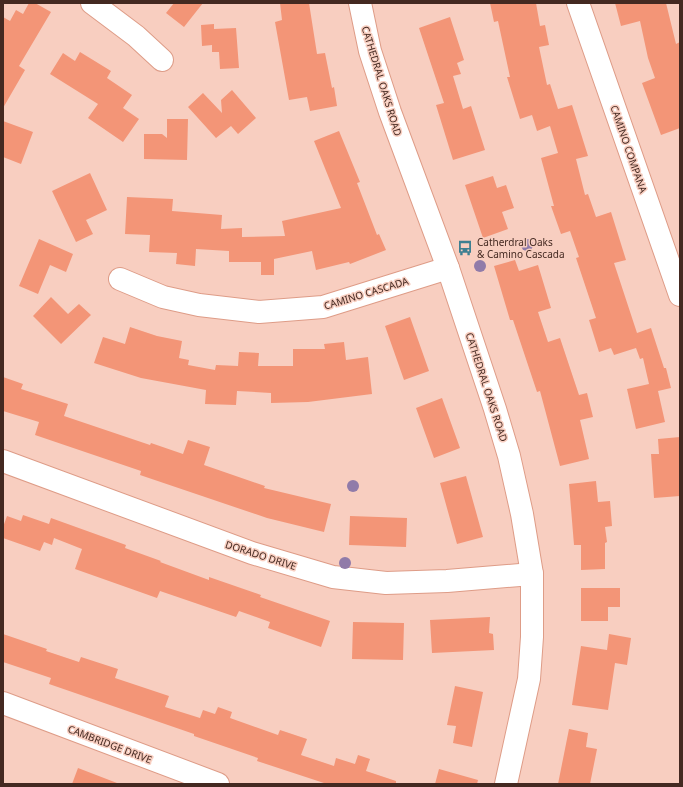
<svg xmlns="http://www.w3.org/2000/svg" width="683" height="787" font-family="'Noto Sans',sans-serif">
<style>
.building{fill:#f39577}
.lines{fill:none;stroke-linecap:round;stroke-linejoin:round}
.minor-casing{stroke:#de9c87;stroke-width:24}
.major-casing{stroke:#de9c87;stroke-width:24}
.minor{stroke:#fff;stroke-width:22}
.major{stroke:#fff;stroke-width:22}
.tree{fill:#907ba9}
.labels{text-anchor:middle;stroke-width:3;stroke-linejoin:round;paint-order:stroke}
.street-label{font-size:10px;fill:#442921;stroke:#f8cec0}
.poi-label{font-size:10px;fill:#442921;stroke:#f8cec0;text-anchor:start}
</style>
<rect width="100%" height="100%" fill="#f8cec0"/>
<path class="building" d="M 29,3 L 35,3 L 51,12 L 19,66 L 25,70 L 3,108 L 3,17 L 10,21 L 16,10 L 23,14 Z
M 174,3 L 203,3 L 184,27 L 166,13 Z
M 280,3 L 309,3 L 317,54 L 325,53 L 332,88 L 334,87 L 337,106 L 310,111 L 307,97 L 289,100 L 275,22 L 282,20 Z
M 490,3 L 536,3 L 540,26 L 545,25 L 549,45 L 539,47 L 547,85 L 550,84 L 558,109 L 572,105 L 588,156 L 576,159 L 585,195 L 588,194 L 596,217 L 611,212 L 626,260 L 614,263 L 637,333 L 651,328 L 664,368 L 666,368 L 671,388 L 658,391 L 665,422 L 636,429 L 627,389 L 649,384 L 643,358 L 640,359 L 636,348 L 614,355 L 611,348 L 599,352 L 589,320 L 596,318 L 576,258 L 579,257 L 570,231 L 561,234 L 551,206 L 554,206 L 541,158 L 558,153 L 550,126 L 537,131 L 532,115 L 520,119 L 507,77 L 510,77 L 498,21 L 494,22 Z
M 615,3 L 666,3 L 676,44 L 680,42 L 680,128 L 661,135 L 642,83 L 655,78 L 648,58 L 640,21 L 621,26 Z
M 450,17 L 464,60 L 457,63 L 461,74 L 453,76 L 463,109 L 471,106 L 485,150 L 453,160 L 436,105 L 444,103 L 419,28 Z
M 214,24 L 214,29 L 236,28 L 239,68 L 220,69 L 219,52 L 212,52 L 212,45 L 202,46 L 201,25 Z
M 80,52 L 111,71 L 107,78 L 132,95 L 123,108 L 139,119 L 123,142 L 88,118 L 98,104 L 50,74 L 63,53 L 75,61 Z
M 232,90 L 256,118 L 238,134 L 231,126 L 216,138 L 188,107 L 203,93 L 222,113 L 221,100 Z
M 167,119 L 188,119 L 187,160 L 144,159 L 144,134 L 162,134 L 167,138 Z
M 3,121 L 33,132 L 21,164 L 3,157 Z
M 339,131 L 360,182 L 357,183 L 377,235 L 379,234 L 386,250 L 350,264 L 349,262 L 316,270 L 312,251 L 274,259 L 274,275 L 261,275 L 261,262 L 229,262 L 229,251 L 196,249 L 195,266 L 176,264 L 177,253 L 149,252 L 150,235 L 125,234 L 127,197 L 173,199 L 172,211 L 222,215 L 221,229 L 242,228 L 242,237 L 285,236 L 282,221 L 341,208 L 314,141 Z
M 90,173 L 107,210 L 86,220 L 93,234 L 76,242 L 52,191 Z
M 493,176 L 497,188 L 506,185 L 514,208 L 502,212 L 508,229 L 483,238 L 465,185 Z
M 39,239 L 73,254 L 66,272 L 50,265 L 38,294 L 19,286 Z
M 515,260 L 519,271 L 538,265 L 551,308 L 538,312 L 548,342 L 560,338 L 579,395 L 587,393 L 593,417 L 580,420 L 589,459 L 560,466 L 540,391 L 537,392 L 513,320 L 510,320 L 494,266 Z
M 51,297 L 68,314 L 79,304 L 91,315 L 61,344 L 33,316 Z
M 410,317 L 429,371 L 404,380 L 385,326 Z
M 130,327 L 157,336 L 182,341 L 179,358 L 189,360 L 188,365 L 215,370 L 216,365 L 238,366 L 239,352 L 259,353 L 258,366 L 293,366 L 293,349 L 325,349 L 324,344 L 344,342 L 346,360 L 368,357 L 372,394 L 308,402 L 271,403 L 271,393 L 237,391 L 236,405 L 205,404 L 206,390 L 141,378 L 94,363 L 103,337 L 125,344 Z
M 3,377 L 23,384 L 21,389 L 68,404 L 64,416 L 150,445 L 151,443 L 183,454 L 188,440 L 210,447 L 204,465 L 265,486 L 264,488 L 331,504 L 324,532 L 267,518 L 140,475 L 141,471 L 35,435 L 39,422 L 3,411 Z
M 442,398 L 460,448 L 434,458 L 416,408 Z
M 680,437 L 680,496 L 654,498 L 651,454 L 659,454 L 658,439 Z
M 466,476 L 483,537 L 457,544 L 440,483 Z
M 596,481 L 598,502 L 610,501 L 612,526 L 605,527 L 607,542 L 605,543 L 605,569 L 581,570 L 581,545 L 574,545 L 569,484 Z
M 23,515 L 49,524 L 51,518 L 126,545 L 125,548 L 161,561 L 160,562 L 209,580 L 209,577 L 261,595 L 260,597 L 330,621 L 321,647 L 268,628 L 270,622 L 239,611 L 236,617 L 160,591 L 157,598 L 75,569 L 82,549 L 54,538 L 52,545 L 44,542 L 40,551 L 3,538 L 3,527 L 7,516 L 21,521 Z
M 350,516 L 407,518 L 406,547 L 349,545 Z
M 581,588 L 620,588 L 620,607 L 608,607 L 608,621 L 581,621 Z
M 490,617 L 489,633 L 493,634 L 494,650 L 432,653 L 430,620 Z
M 353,622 L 404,623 L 403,660 L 352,659 Z
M 3,634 L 47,649 L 46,651 L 79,662 L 81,657 L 118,669 L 115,678 L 169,696 L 165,707 L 200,718 L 203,710 L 215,714 L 218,707 L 232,712 L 230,718 L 278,735 L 280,730 L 307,739 L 301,755 L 334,766 L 336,758 L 355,764 L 358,755 L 370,759 L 366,771 L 396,781 L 396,784 L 327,784 L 257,761 L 258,758 L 194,736 L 194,734 L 49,684 L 51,678 L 3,662 Z
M 609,634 L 631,638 L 627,665 L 615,663 L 608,710 L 572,705 L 581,646 L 607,650 Z
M 455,686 L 483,692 L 472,747 L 453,743 L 456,726 L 447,725 Z
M 569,729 L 588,733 L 586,747 L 597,749 L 590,784 L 558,784 Z
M 78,768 L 117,783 L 117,784 L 72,784 Z
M 439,769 L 478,780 L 477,784 L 435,784 Z"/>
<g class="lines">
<g class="minor-casing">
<path id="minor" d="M 92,3 L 136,36 L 162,60
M 578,3 L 680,295
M 120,279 L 163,297 L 199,305 L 259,312 L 323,307 L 448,268
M 3,461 L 252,553 L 333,577 L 386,583 L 447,581 L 532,574
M 3,703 L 218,784"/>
</g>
<g class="major-casing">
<path id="major" d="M 360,3 L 370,51 L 390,112 L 448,268 L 495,409 L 509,456 L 522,514 L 532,574 L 532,637 L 529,679 L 506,784"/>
</g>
<use href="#minor" class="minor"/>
<use href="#major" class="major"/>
</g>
<g class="tree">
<circle cx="527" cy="245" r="6"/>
<circle cx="480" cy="266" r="6"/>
<circle cx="353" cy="486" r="6"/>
<circle cx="345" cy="563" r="6"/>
</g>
<defs>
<g id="bus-bare" transform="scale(1.2)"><path d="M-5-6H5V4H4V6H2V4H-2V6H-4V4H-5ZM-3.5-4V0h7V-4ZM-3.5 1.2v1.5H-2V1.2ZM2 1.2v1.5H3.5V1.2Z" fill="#3d7f91" stroke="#f8cec0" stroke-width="2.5" paint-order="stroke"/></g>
</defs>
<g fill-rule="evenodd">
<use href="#bus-bare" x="465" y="248"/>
</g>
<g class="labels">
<g class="street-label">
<text transform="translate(382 81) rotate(73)" y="4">CATHEDRAL OAKS ROAD</text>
<text transform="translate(629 149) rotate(71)" y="4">CAMINO COMPANA</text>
<text transform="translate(366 293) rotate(-17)" y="4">CAMINO CASCADA</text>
<text transform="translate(487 387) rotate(72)" y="4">CATHEDRAL OAKS ROAD</text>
<text transform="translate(261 555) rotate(18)" y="4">DORADO DRIVE</text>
<text transform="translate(110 744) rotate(21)" y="4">CAMBRIDGE DRIVE</text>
</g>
<g class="poi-label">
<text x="477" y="246">Catherdral Oaks<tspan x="477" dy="12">&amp; Camino Cascada</tspan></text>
</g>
</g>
<rect width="683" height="787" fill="none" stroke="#442921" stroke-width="8"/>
</svg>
